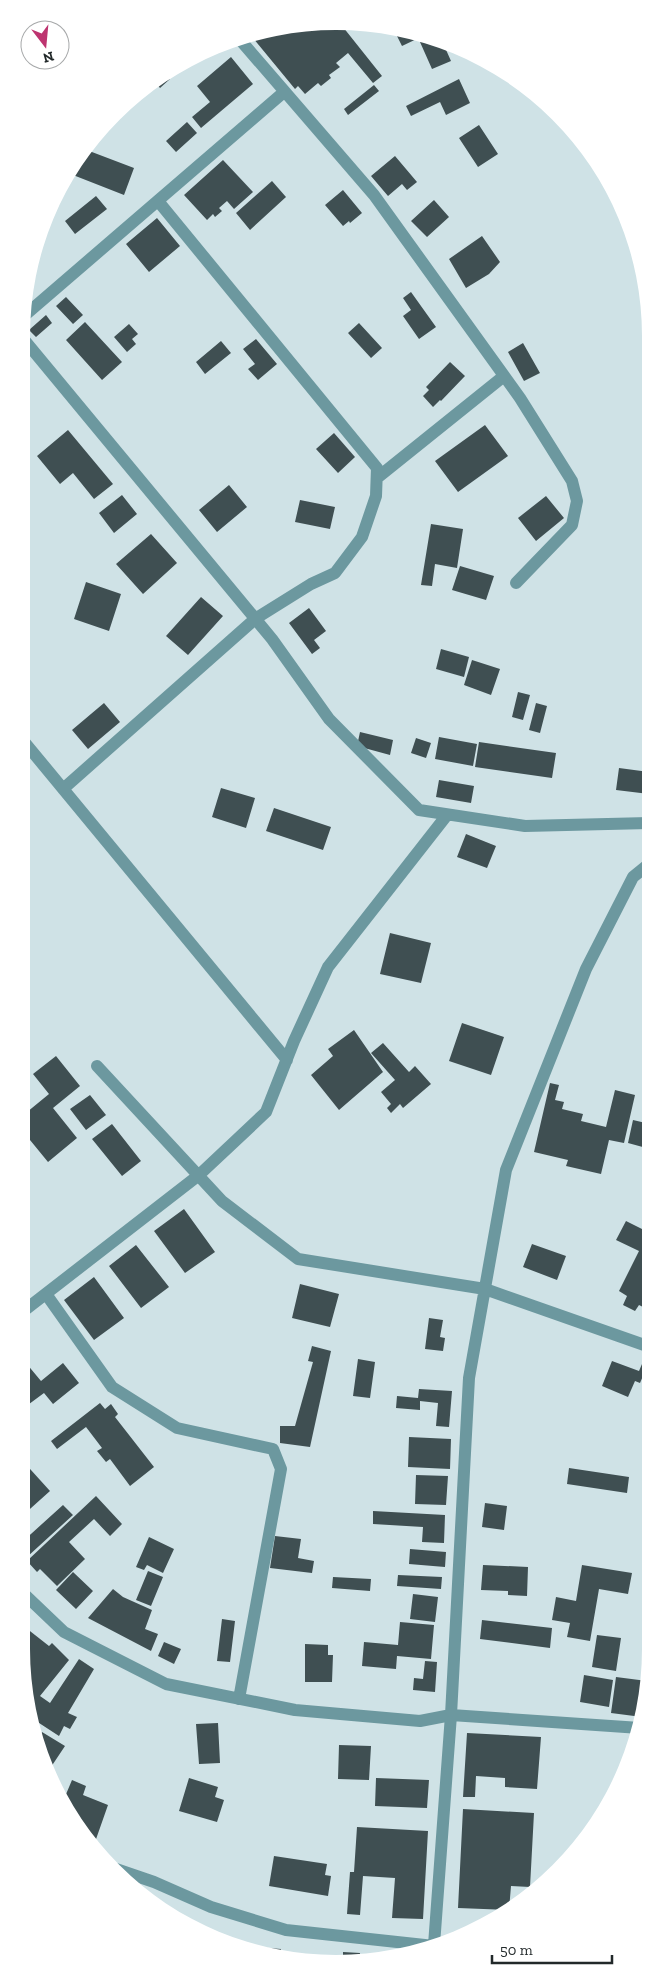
<svg xmlns="http://www.w3.org/2000/svg" width="672" height="1985" font-family="'Zilla Slab',serif">
<style>
.building{fill:#3f4f52}
.lines{fill:none;stroke-linecap:round;stroke-linejoin:round}
.minor{stroke:#6c989f;stroke-width:12}
</style>
<rect width="100%" height="100%" fill="#cfe2e6"/>
<path class="building" d="M 295,24 L 343,27 L 382,76 L 373,83 L 348,53 L 336,63 L 340,67 L 329,75 L 331,78 L 321,86 L 318,83 L 305,94 L 298,86 L 295,89 L 253,38 Z
M 403,31 L 417,32 L 425,35 L 402,46 L 396,34 Z
M 430,37 L 443,43 L 451,61 L 432,69 L 420,42 Z
M 231,57 L 253,84 L 201,128 L 192,117 L 210,102 L 197,86 Z
M 166,74 L 170,79 L 160,88 L 156,83 Z
M 459,79 L 470,103 L 446,115 L 440,102 L 411,116 L 406,106 Z
M 374,85 L 379,91 L 348,115 L 344,109 Z
M 187,122 L 197,133 L 176,152 L 166,141 Z
M 479,125 L 498,154 L 478,167 L 459,138 Z
M 84,149 L 134,168 L 124,195 L 73,175 Z
M 395,156 L 417,182 L 407,190 L 402,184 L 388,196 L 371,176 Z
M 223,160 L 253,192 L 234,209 L 227,201 L 219,208 L 222,211 L 215,217 L 213,214 L 207,220 L 184,195 Z
M 272,181 L 286,197 L 250,230 L 236,213 Z
M 343,190 L 362,213 L 350,223 L 349,221 L 343,226 L 325,205 Z
M 96,196 L 107,209 L 75,234 L 65,221 Z
M 434,200 L 449,217 L 427,237 L 411,221 Z
M 157,218 L 180,246 L 149,272 L 126,244 Z
M 482,236 L 500,262 L 489,274 L 466,288 L 449,259 Z
M 411,292 L 436,327 L 419,339 L 403,316 L 411,310 L 403,298 Z
M 66,297 L 83,315 L 73,324 L 56,306 Z
M 46,315 L 52,323 L 36,337 L 29,330 Z
M 85,322 L 122,362 L 102,380 L 66,340 Z
M 359,323 L 382,348 L 371,358 L 348,333 Z
M 129,324 L 138,334 L 132,339 L 136,344 L 127,352 L 114,337 Z
M 256,339 L 277,364 L 258,380 L 248,369 L 255,364 L 243,349 Z
M 221,341 L 231,353 L 205,374 L 196,362 Z
M 523,343 L 540,373 L 524,381 L 508,352 Z
M 450,362 L 465,376 L 441,401 L 440,400 L 433,407 L 423,396 L 429,390 L 426,387 Z
M 485,425 L 508,456 L 458,492 L 435,461 Z
M 68,430 L 113,484 L 94,499 L 73,473 L 60,484 L 37,456 Z
M 334,433 L 355,457 L 338,473 L 316,449 Z
M 229,485 L 247,507 L 217,532 L 199,510 Z
M 122,495 L 137,514 L 114,533 L 99,513 Z
M 546,496 L 564,518 L 536,541 L 518,518 Z
M 300,500 L 335,507 L 330,529 L 295,522 Z
M 431,524 L 463,529 L 457,568 L 435,564 L 432,586 L 421,585 Z
M 151,534 L 177,563 L 143,594 L 116,564 Z
M 460,566 L 494,576 L 486,600 L 452,590 Z
M 86,582 L 121,594 L 109,631 L 74,619 Z
M 201,597 L 223,616 L 188,655 L 166,636 Z
M 309,608 L 326,631 L 314,640 L 320,648 L 312,654 L 289,623 Z
M 441,649 L 469,657 L 464,677 L 436,669 Z
M 472,660 L 500,669 L 491,695 L 464,685 Z
M 518,692 L 530,695 L 523,720 L 512,717 Z
M 104,703 L 120,722 L 88,749 L 72,730 Z
M 536,703 L 547,706 L 540,733 L 529,730 Z
M 360,732 L 393,740 L 390,755 L 357,746 Z
M 439,737 L 477,744 L 473,766 L 435,759 Z
M 416,738 L 431,743 L 426,758 L 411,753 Z
M 479,742 L 556,753 L 552,778 L 475,767 Z
M 619,768 L 649,772 L 649,794 L 616,790 Z
M 439,780 L 474,786 L 471,803 L 436,797 Z
M 221,788 L 255,798 L 246,828 L 212,817 Z
M 274,808 L 331,827 L 323,850 L 266,831 Z
M 466,834 L 496,846 L 487,868 L 457,857 Z
M 390,933 L 431,943 L 421,983 L 380,974 Z
M 462,1023 L 504,1037 L 491,1075 L 449,1061 Z
M 354,1030 L 383,1072 L 339,1110 L 311,1075 L 333,1056 L 328,1049 Z
M 383,1043 L 409,1072 L 415,1066 L 431,1084 L 403,1108 L 400,1104 L 391,1113 L 387,1108 L 391,1104 L 381,1092 L 395,1080 L 371,1053 Z
M 56,1056 L 80,1086 L 53,1108 L 77,1138 L 48,1162 L 21,1129 L 21,1117 L 49,1094 L 33,1074 Z
M 550,1083 L 559,1085 L 555,1100 L 564,1102 L 562,1109 L 583,1114 L 581,1121 L 606,1127 L 615,1090 L 635,1095 L 624,1143 L 609,1140 L 601,1174 L 566,1166 L 568,1160 L 534,1152 Z
M 90,1095 L 106,1115 L 86,1130 L 70,1109 Z
M 633,1120 L 650,1124 L 650,1149 L 628,1143 Z
M 112,1124 L 141,1161 L 122,1176 L 92,1139 Z
M 184,1209 L 215,1252 L 185,1273 L 154,1231 Z
M 626,1221 L 650,1233 L 650,1279 L 643,1292 L 650,1296 L 650,1302 L 647,1309 L 639,1305 L 635,1311 L 623,1305 L 627,1296 L 619,1291 L 639,1251 L 616,1240 Z
M 532,1244 L 566,1256 L 557,1280 L 523,1267 Z
M 136,1245 L 169,1287 L 141,1308 L 109,1266 Z
M 94,1277 L 124,1318 L 94,1340 L 64,1300 Z
M 300,1284 L 339,1294 L 330,1327 L 292,1318 Z
M 429,1318 L 443,1320 L 440,1337 L 445,1338 L 443,1351 L 425,1349 Z
M 312,1346 L 331,1351 L 310,1447 L 280,1443 L 280,1426 L 295,1426 L 313,1362 L 308,1361 Z
M 21,1357 L 41,1381 L 63,1363 L 79,1383 L 53,1404 L 44,1393 L 21,1410 Z
M 358,1359 L 375,1362 L 370,1398 L 353,1396 Z
M 612,1361 L 639,1371 L 642,1364 L 650,1367 L 650,1379 L 643,1376 L 640,1383 L 635,1381 L 628,1397 L 602,1386 Z
M 419,1389 L 452,1391 L 449,1427 L 436,1426 L 438,1403 L 420,1401 L 420,1410 L 396,1408 L 397,1396 L 418,1398 Z
M 100,1403 L 105,1409 L 111,1404 L 118,1414 L 115,1417 L 154,1467 L 130,1486 L 110,1459 L 106,1462 L 97,1451 L 102,1448 L 86,1427 L 57,1449 L 51,1441 Z
M 409,1437 L 451,1439 L 450,1469 L 408,1467 Z
M 21,1459 L 50,1491 L 21,1517 Z
M 569,1468 L 629,1477 L 627,1493 L 567,1484 Z
M 416,1475 L 448,1476 L 446,1505 L 415,1504 Z
M 96,1496 L 122,1524 L 110,1536 L 94,1519 L 69,1542 L 85,1559 L 57,1586 L 40,1569 L 37,1572 L 27,1561 Z
M 485,1503 L 507,1506 L 504,1530 L 482,1527 Z
M 63,1505 L 73,1515 L 27,1557 L 21,1551 L 21,1543 Z
M 373,1511 L 445,1515 L 444,1543 L 422,1542 L 423,1527 L 373,1524 Z
M 275,1536 L 301,1539 L 298,1558 L 314,1561 L 312,1573 L 270,1568 Z
M 149,1537 L 174,1549 L 163,1573 L 147,1565 L 144,1570 L 136,1567 Z
M 410,1549 L 446,1552 L 445,1567 L 409,1564 Z
M 483,1565 L 528,1567 L 527,1596 L 508,1595 L 508,1591 L 481,1590 Z
M 582,1565 L 632,1573 L 628,1594 L 599,1589 L 590,1641 L 567,1637 L 570,1623 L 552,1620 L 556,1597 L 576,1601 Z
M 148,1571 L 163,1577 L 151,1606 L 136,1600 Z
M 73,1572 L 93,1591 L 76,1609 L 56,1590 Z
M 398,1575 L 442,1577 L 441,1589 L 397,1586 Z
M 333,1577 L 371,1579 L 370,1591 L 332,1588 Z
M 113,1589 L 123,1597 L 152,1610 L 145,1629 L 158,1634 L 151,1651 L 88,1618 Z
M 413,1594 L 438,1597 L 435,1622 L 410,1619 Z
M 222,1619 L 235,1621 L 230,1662 L 217,1661 Z
M 482,1620 L 552,1628 L 550,1648 L 480,1639 Z
M 400,1622 L 434,1625 L 431,1659 L 397,1656 L 396,1669 L 362,1666 L 364,1642 L 398,1645 Z
M 21,1624 L 49,1646 L 52,1643 L 69,1660 L 40,1696 L 50,1703 L 79,1659 L 94,1669 L 68,1713 L 77,1717 L 70,1729 L 64,1726 L 59,1736 L 36,1721 L 21,1649 Z
M 597,1635 L 621,1638 L 616,1671 L 592,1667 Z
M 164,1642 L 181,1649 L 174,1664 L 158,1656 Z
M 305,1644 L 328,1645 L 328,1655 L 333,1655 L 332,1682 L 305,1682 Z
M 425,1661 L 437,1662 L 435,1692 L 413,1690 L 414,1678 L 423,1679 Z
M 584,1675 L 613,1680 L 609,1707 L 580,1702 Z
M 616,1677 L 647,1681 L 642,1717 L 611,1713 Z
M 218,1723 L 220,1763 L 199,1764 L 196,1724 Z
M 42,1732 L 65,1746 L 51,1767 L 44,1763 L 39,1737 Z
M 467,1733 L 541,1737 L 537,1789 L 505,1787 L 505,1778 L 476,1776 L 475,1797 L 463,1797 Z
M 339,1745 L 371,1746 L 369,1780 L 338,1779 Z
M 189,1778 L 218,1787 L 215,1797 L 224,1800 L 217,1822 L 179,1811 Z
M 376,1778 L 429,1780 L 427,1808 L 375,1806 Z
M 72,1780 L 86,1786 L 83,1795 L 108,1805 L 95,1842 L 89,1840 L 64,1799 Z
M 463,1809 L 534,1813 L 530,1887 L 511,1886 L 509,1910 L 458,1908 Z
M 357,1827 L 428,1831 L 423,1919 L 392,1918 L 395,1878 L 363,1876 L 360,1915 L 347,1914 L 350,1872 L 354,1872 Z
M 274,1856 L 327,1864 L 325,1875 L 331,1876 L 328,1896 L 269,1886 Z
M 256,1947 L 281,1949 L 281,1957 L 256,1949 Z
M 343,1952 L 360,1953 L 360,1957 L 343,1958 Z"/>
<g class="lines">
<path class="minor" d="M 242,42 L 374,195 L 520,398 L 572,481 L 577,501 L 572,525 L 516,583
M 24,316 L 284,92
M 21,336 L 272,639 L 329,719 L 419,810 L 525,826 L 649,823
M 377,478 L 504,376
M 21,738 L 287,1060
M 63,789 L 255,619 L 311,584 L 335,573 L 362,537 L 376,496 L 377,468 L 158,201
M 97,1066 L 222,1201 L 298,1259 L 485,1289 L 650,1347
M 46,1294 L 112,1387 L 177,1428 L 273,1449 L 281,1469 L 239,1699
M 21,1313 L 199,1175 L 266,1112 L 294,1041 L 328,967 L 447,815
M 21,1591 L 64,1632 L 166,1684 L 295,1710 L 420,1721 L 451,1715 L 640,1728
M 116,1869 L 154,1882 L 211,1907 L 286,1930 L 434,1946
M 434,1945 L 451,1715 L 469,1378 L 506,1170 L 586,969 L 633,877 L 649,864"/>
</g>
<path d="M0 0H672V1985H0ZM336 30H336A306 306 0 0 1 642 336V1649A306 306 0 0 1 336 1955H336A306 306 0 0 1 30 1649V336A306 306 0 0 1 336 30Z" fill="#fff" fill-rule="evenodd"/>
<g transform="translate(45 45) rotate(164)"><circle r="24" fill="#ffffff" stroke="#a7a9aa"/>
<path d="M0-4L9 19L0 12L-9 19Z" fill="#be3470"/>
<text y="-8" font-size="14" font-weight="bold" text-anchor="middle" fill="#22292a">N</text>
</g>
<path d="M492 1955v8h120v-8" fill="none" stroke="#22292a" stroke-width="2.5"/>
<text x="500" y="1955" font-size="15" fill="#22292a" stroke="#ffffff" stroke-width="4" paint-order="stroke">50 m</text>
</svg>
